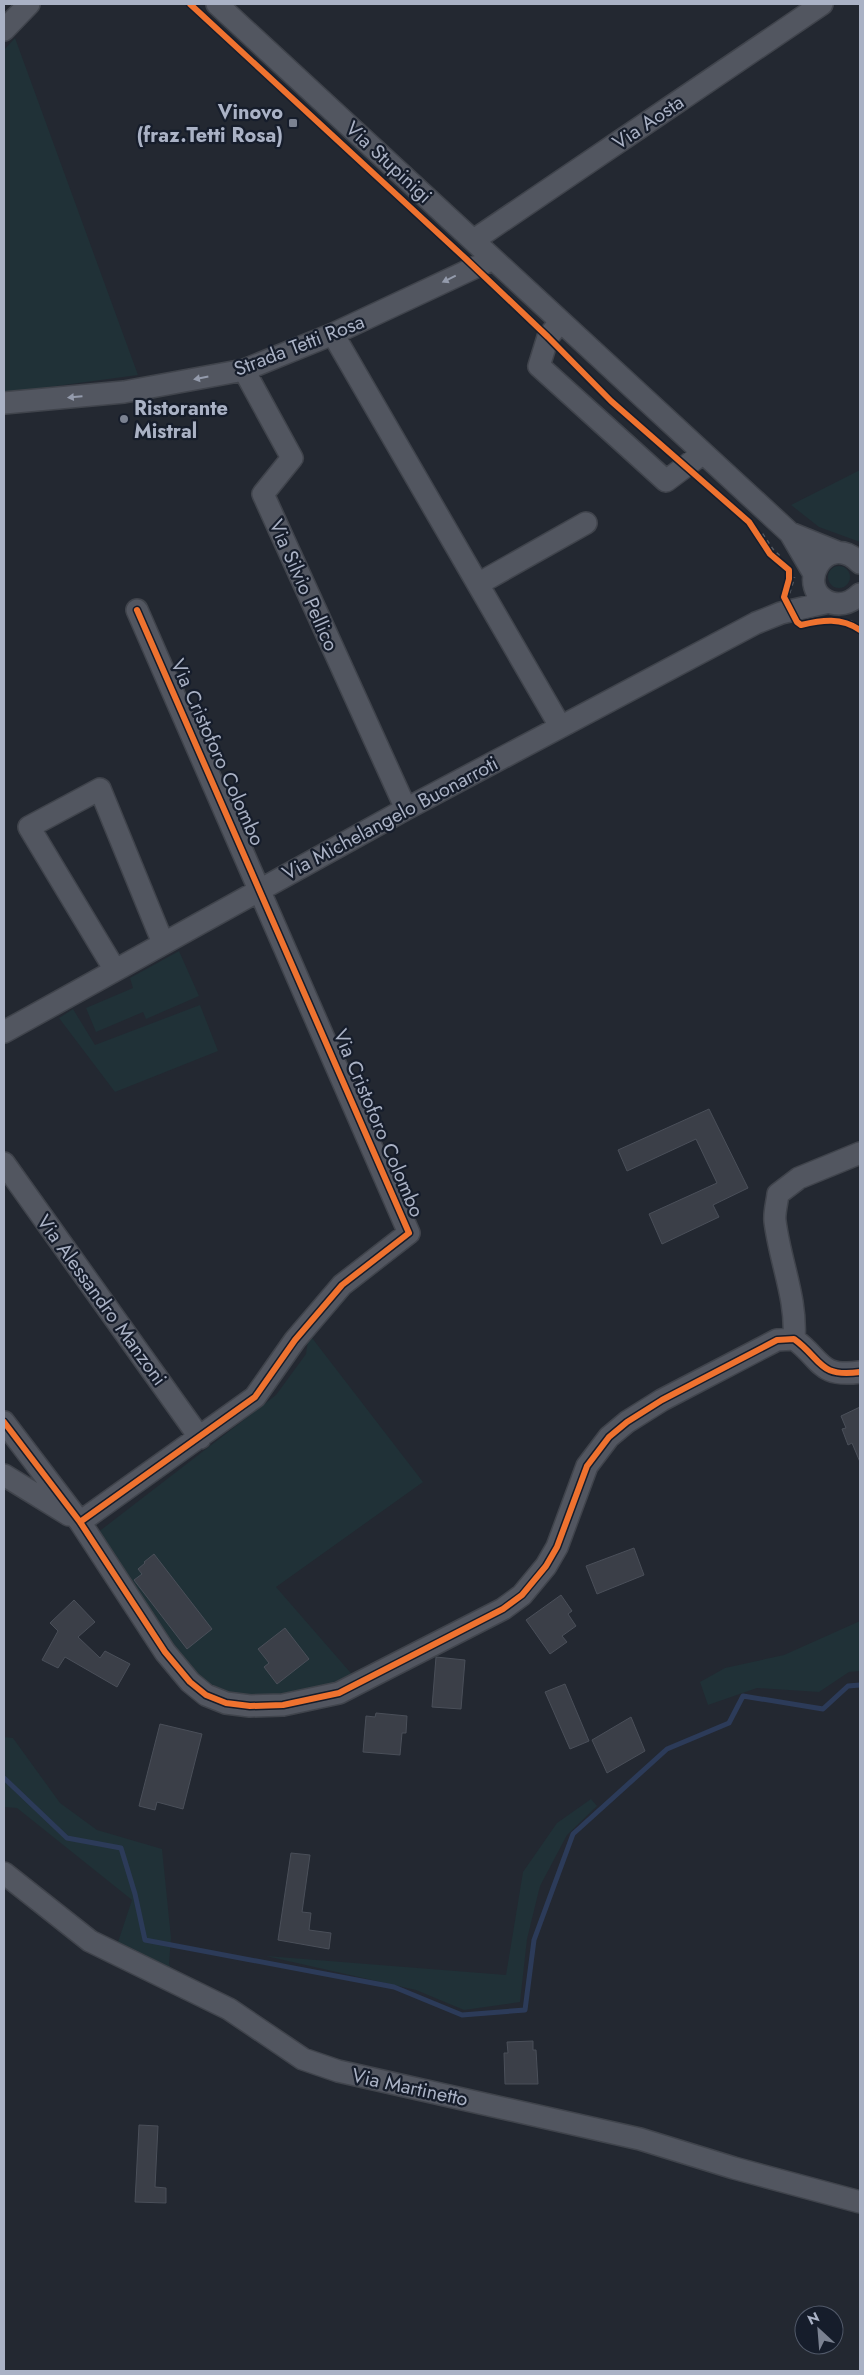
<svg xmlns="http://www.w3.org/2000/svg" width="864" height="2375" font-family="Jost,sans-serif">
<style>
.green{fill:#203137}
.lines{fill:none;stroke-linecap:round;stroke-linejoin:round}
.stream{stroke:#2c3b59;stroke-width:5}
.building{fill:#3b3f48;stroke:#4a4f59}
.minor-casing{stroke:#40444c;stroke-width:24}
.path{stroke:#545a62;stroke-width:3;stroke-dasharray:4 4;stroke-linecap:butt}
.minor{stroke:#525660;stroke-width:21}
.cycleway-casing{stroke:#161d2b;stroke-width:9}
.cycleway{stroke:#ef722f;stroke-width:6}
.oneway{fill:#949bac}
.poi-dot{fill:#7b8291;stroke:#161d2b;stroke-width:2}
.labels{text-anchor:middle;stroke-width:4.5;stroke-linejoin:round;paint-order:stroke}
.poi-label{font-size:20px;font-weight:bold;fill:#aab2c5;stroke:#161d2b;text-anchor:end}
.street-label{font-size:20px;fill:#aab2c5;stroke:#161d2b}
</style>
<rect width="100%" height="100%" fill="#232831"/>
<path class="green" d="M 15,38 L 138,375 L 4,393 L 4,50 Z
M 860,470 L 860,542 L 819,527 L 791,505 Z
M828 577a11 11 0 1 1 22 0a11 11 0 1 1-22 0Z
M 179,951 L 199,996 L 146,1019 L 143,1012 L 96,1032 L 86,1008 L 133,988 L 130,978 Z
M 200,1005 L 218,1051 L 115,1092 L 59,1018 L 73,1009 L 95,1045 Z
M 309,1334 L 423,1482 L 276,1587 L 356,1679 L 263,1700 L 215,1692 L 183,1664 L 97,1533 L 276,1395 L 306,1354 Z
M 860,1621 L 860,1671 L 849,1672 L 819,1692 L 757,1688 L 708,1705 L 700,1682 L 725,1668 L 784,1655 Z
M 4,1737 L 13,1738 L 60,1803 L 97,1830 L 162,1849 L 171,1938 L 169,1964 L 183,1993 L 112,1960 L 132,1900 L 17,1808 L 4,1807 Z
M 591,1799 L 597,1806 L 567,1835 L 540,1886 L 527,1939 L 520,2002 L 464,2010 L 416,1990 L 266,1956 L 506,1975 L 523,1872 L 557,1823 Z"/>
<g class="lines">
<path class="stream" d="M 4,1778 L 67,1838 L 121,1848 L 135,1894 L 145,1940 L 394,1987 L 462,2015 L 525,2010 L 534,1940 L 573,1834 L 667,1749 L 729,1723 L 743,1696 L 823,1709 L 848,1686 L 860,1685"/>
</g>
<path class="building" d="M 709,1109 L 748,1188 L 713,1205 L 719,1217 L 662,1244 L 649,1214 L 717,1183 L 696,1139 L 627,1171 L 618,1150 Z
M 860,1407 L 860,1462 L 852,1443 L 848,1445 L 842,1429 L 846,1428 L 841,1416 Z
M 634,1548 L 644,1575 L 597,1594 L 586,1566 Z
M 154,1554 L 212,1629 L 187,1649 L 134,1580 L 142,1574 L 138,1569 L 145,1563 L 144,1562 Z
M 561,1595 L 572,1611 L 568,1614 L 576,1626 L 562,1636 L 567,1642 L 550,1654 L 526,1620 Z
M 74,1600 L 95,1622 L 78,1637 L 100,1658 L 105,1651 L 130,1664 L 117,1687 L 65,1657 L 58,1668 L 42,1660 L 58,1631 L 50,1623 Z
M 285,1628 L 309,1659 L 277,1684 L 264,1667 L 269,1663 L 258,1649 Z
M 436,1657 L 465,1660 L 461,1709 L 432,1707 Z
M 565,1684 L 589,1741 L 570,1749 L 545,1692 Z
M 376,1713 L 407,1716 L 406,1733 L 402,1733 L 400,1755 L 363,1752 L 366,1716 L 375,1717 Z
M 631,1717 L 645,1751 L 607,1773 L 592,1740 Z
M 160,1724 L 202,1734 L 183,1809 L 157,1802 L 155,1810 L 139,1806 Z
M 291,1853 L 310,1855 L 302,1912 L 311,1913 L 309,1930 L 331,1933 L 329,1949 L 278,1940 Z
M 533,2041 L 533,2050 L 536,2050 L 538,2084 L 505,2084 L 504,2053 L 508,2053 L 507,2042 Z
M 139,2125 L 158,2126 L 155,2187 L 166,2188 L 166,2203 L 135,2202 Z"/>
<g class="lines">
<g class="minor-casing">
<path id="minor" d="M 217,4 L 790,533 L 814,574
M 4,30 L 29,4
M 474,240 L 822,4
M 560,322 L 548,337 L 539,366 L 666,481 L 702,454
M 333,334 L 560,726
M 244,370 L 292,458 L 263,494 L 406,809
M 4,403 L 124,392 L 244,370 L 333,334 L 493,259
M 790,533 L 837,552
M 860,563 C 825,528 792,591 832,603 C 844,606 853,601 860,594
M 478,584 L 586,523
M 115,970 L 29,827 L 100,789 L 163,943
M 4,1032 L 406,809 L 756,623 L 781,613 L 829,602
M 4,1163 L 200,1438
M 794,1339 C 797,1298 780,1262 775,1221 C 774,1213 777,1203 778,1194 L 799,1178 L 860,1153
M 4,1422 L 80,1522 L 165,1652 L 190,1682 L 206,1695 L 226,1703 L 250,1706 L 283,1705 L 339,1693 L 503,1609 L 522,1595 L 546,1566 L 557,1547 L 587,1466 L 609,1437 L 627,1422 L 662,1400 L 777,1340 L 794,1339 C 822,1359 818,1378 860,1372
M 4,1475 L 69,1515
M 80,1522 L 255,1397 L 295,1340 L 342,1285 L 409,1233 L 137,610
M 4,1873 L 90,1941 L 229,2009 L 303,2059 L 338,2071 L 640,2139 L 734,2168 L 860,2202"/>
</g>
<path class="path" d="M 762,534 L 772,549 L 781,558
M 789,593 L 794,577
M 850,621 L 860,627"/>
<use href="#minor" class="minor"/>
<g class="cycleway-casing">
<path id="cycleway" d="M 190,4 L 466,259 L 548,337 L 611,401 L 749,522 L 770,554 L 789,570 L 789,579 L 784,597 L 797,622 L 801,625 C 822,620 841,617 860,630
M 4,1422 L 80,1522 L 165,1652 L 190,1682 L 206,1695 L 226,1703 L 250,1706 L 283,1705 L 339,1693 L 503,1609 L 522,1595 L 546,1566 L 557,1547 L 587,1466 L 609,1437 L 627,1422 L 662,1400 L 777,1340 L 794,1339 C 822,1359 818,1378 860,1372
M 80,1522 L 255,1397 L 295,1340 L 342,1285 L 409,1233 L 137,610"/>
</g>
<use href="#cycleway" class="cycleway"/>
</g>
<defs><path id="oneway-solid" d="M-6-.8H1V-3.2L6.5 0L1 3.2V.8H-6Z" transform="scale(1.25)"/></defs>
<g class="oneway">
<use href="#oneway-solid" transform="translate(449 279) rotate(154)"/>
<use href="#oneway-solid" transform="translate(201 378) rotate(169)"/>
<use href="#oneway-solid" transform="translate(75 397) rotate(175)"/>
</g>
<g class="poi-dot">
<rect x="288" y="118" width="10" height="10" rx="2.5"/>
<circle cx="124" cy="419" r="5"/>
</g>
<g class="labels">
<g class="poi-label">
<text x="283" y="119">Vinovo<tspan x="283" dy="23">(fraz.Tetti Rosa)</tspan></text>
<text x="134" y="415" text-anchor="start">Ristorante<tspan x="134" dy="23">Mistral</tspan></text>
</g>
<g class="street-label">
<text transform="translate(648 122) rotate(-34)" y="7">Via Aosta</text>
<text transform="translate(389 162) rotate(43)" y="7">Via Stupinigi</text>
<text transform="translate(299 345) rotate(-21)" y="7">Strada Tetti Rosa</text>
<text transform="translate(304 585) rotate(66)" y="7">Via Silvio Pellico</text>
<text transform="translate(218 752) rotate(66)" y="7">Via Cristoforo Colombo</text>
<text transform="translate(390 818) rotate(-28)" y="7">Via Michelangelo Buonarroti</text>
<text transform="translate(379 1123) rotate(67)" y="7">Via Cristoforo Colombo</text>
<text transform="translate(102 1300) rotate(54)" y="7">Via Alessandro Manzoni</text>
<text transform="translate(410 2087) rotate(12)" y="7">Via Martinetto</text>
</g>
</g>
<rect width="864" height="2375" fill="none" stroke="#aab2c5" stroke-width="10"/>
<g transform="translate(819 2330) rotate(334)"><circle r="24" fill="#161d2b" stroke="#515969"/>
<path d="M0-4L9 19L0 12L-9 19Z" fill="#7b8291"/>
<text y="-8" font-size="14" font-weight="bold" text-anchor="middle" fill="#aab2c5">N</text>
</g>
</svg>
